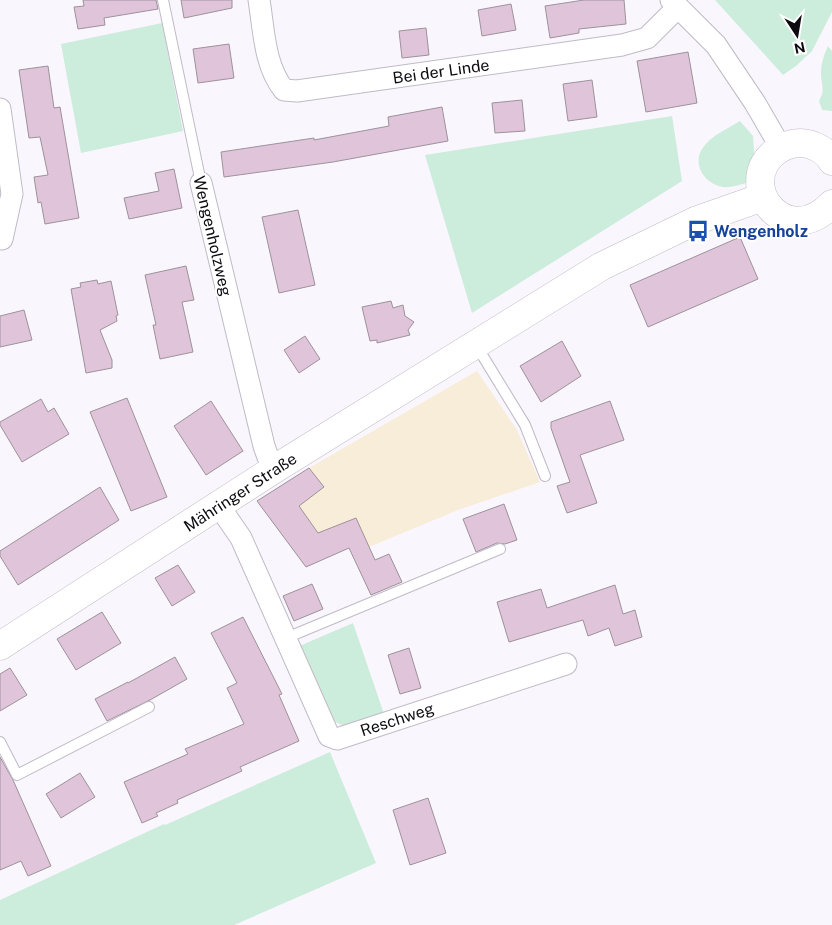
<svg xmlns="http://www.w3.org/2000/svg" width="832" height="925" font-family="'Public Sans',sans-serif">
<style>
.education{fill:#f8edd8}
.green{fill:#cceddc}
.building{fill:#e0c4da;stroke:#9d929b}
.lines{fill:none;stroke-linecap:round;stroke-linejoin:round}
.lane-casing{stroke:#c0bac6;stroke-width:12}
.street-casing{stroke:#c0bac6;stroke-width:23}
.secondary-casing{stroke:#c0bac6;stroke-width:29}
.lane{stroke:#fff;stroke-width:10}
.street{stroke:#fff;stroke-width:21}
.secondary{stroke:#fff;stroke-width:28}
.labels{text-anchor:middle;stroke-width:4;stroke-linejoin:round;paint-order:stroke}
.street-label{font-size:16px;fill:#0d0b0f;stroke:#fff}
.transit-label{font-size:16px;font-weight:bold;fill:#164399;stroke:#fff;text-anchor:start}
</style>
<rect width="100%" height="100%" fill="#faf6fd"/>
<path class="education" d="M 477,371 L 517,430 L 540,482 L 458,510 L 369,547 L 366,541 L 316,562 L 310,553 L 300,559 L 257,501 L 309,468 Z"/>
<path class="green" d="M 715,0 L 832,0 L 832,12 L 812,51 L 796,66 L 783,75 Z
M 162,23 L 183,131 L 81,153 L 61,44 Z
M 828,46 L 832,51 L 832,111 L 822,110 L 819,101 C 826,88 821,86 821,73 C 821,63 824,55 828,46 Z
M 672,116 L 682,181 L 472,313 L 425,155 Z
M 740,121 L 753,136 L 754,152 L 754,168 L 746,183 C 738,185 730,188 723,187 C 705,184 692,165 702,149 C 710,136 727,129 740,121 Z
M 353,623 L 385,717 L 349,729 L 332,720 L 297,647 Z
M 330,752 L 376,863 L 234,925 L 0,925 L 0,900 L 164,824 L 165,825 Z"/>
<path class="building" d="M 83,0 L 156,0 L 158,9 L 104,18 L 105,25 L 78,29 L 74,7 L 84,6 Z
M 181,0 L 232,0 L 232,8 L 184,18 Z
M 584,0 L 624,0 L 626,24 L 579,29 L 579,33 L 550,38 L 545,6 Z
M 511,4 L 516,30 L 482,36 L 478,10 Z
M 426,28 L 429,55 L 402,58 L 399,31 Z
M 229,44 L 234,78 L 198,83 L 193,49 Z
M 688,52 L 697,103 L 646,112 L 637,61 Z
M 48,66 L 54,108 L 60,107 L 79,218 L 45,224 L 41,202 L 38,203 L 34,177 L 48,175 L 40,137 L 29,138 L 19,70 Z
M 592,80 L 597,117 L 568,121 L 563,84 Z
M 522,100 L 525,131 L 495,133 L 492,103 Z
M 442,107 L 448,141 L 333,162 L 224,177 L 221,152 L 314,138 L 314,140 L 389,126 L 388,117 Z
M 174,169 L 182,208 L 129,219 L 124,198 L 159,191 L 155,173 Z
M 298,210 L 315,285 L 279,293 L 262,217 Z
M 740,237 L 758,279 L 648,327 L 630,285 Z
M 186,266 L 194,300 L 182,302 L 193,352 L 160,359 L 153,325 L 156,325 L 145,275 Z
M 97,280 L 98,284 L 111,281 L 118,315 L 116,316 L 117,321 L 100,330 L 112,360 L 112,368 L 86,373 L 71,289 L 81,287 L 80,283 Z
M 391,301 L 393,308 L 403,305 L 405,316 L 414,322 L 408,330 L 410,335 L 377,343 L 377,340 L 370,341 L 362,307 Z
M 24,310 L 32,340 L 0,347 L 0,316 Z
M 305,336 L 320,359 L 299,373 L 284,350 Z
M 562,341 L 581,376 L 541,402 L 520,366 Z
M 127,398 L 167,497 L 131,511 L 90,412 Z
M 41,399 L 48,412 L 54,408 L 69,434 L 22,462 L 0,425 L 0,422 Z
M 211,401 L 243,451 L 206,475 L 174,426 Z
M 610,401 L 624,440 L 580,455 L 597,503 L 567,513 L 557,486 L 570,482 L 551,428 L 551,422 Z
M 309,468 L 324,487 L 299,506 L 318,533 L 356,518 L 375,560 L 389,554 L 402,582 L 371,595 L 349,548 L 306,567 L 257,501 Z
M 100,487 L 119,520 L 18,585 L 0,556 L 0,551 Z
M 504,504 L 517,540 L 505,544 L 497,543 L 476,552 L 463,519 Z
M 178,565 L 195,592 L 172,606 L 155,578 Z
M 312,584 L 323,609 L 294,621 L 283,596 Z
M 615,585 L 623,614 L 635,610 L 642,637 L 615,646 L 609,628 L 588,636 L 583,620 L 509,642 L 497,602 L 541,589 L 547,608 Z
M 102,612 L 121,643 L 76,670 L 57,639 Z
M 243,617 L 282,694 L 279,695 L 299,741 L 240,767 L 242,771 L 177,800 L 178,803 L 156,813 L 158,816 L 142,823 L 124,782 L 188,754 L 185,749 L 244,724 L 227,688 L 237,683 L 211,633 Z
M 409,648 L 421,688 L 400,694 L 388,655 Z
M 175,657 L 187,679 L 150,700 L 107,721 L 95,699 L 128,682 L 128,683 Z
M 10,668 L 27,695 L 0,711 L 0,674 Z
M 0,757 L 13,780 L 51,866 L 28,876 L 21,861 L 0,870 Z
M 80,773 L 95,797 L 61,818 L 46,794 Z
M 428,798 L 446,853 L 410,865 L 393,810 Z"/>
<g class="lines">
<g class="lane-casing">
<path id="lane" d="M 163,0 L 201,183
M 476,345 L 525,425 L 545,476
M 286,638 L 500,549
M 0,742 L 17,775 L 149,707"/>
</g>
<g class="street-casing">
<path id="street" d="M 259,0 C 264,30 264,65 284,90 L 297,91 L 622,45 L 647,38 L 678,7
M 671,0 L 716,45 L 755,103 L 781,148
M 0,109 L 12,194 L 2,239
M 201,183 L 264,446 L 268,457 L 276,468
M 219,506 L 241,538 L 329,736 L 337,739 L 566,664"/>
</g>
<g class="secondary-casing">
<path id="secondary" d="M 832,161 C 826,150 812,143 800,143 C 790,143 783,146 775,152 C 734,185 786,252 832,204
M 0,646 L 276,468 L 602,266 L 695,221 L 763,197"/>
</g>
<use href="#lane" class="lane"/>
<use href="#street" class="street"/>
<use href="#secondary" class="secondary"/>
</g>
<defs>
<g id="bus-bare" transform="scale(1.725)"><path d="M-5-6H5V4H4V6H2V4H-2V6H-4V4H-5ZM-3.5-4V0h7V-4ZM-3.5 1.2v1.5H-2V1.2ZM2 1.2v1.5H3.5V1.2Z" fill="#1a4fb4" stroke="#fff" stroke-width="2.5" paint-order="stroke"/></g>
</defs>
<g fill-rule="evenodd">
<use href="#bus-bare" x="698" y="231"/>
</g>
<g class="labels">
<g class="street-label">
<text transform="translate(441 71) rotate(-8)" y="6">Bei der Linde</text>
<text transform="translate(213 236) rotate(77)" y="6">Wengenholzweg</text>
<text transform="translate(240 492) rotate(-33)" y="6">Mähringer Straße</text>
<text transform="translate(397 719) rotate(-18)" y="6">Reschweg</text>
</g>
<g class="transit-label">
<text x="714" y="237">Wengenholz</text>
</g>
</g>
<g transform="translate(797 35) rotate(168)" stroke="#ffffff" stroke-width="4" paint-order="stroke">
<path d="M0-4L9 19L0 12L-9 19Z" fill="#0d0b0f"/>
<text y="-8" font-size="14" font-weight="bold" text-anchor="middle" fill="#0d0b0f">N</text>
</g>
</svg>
